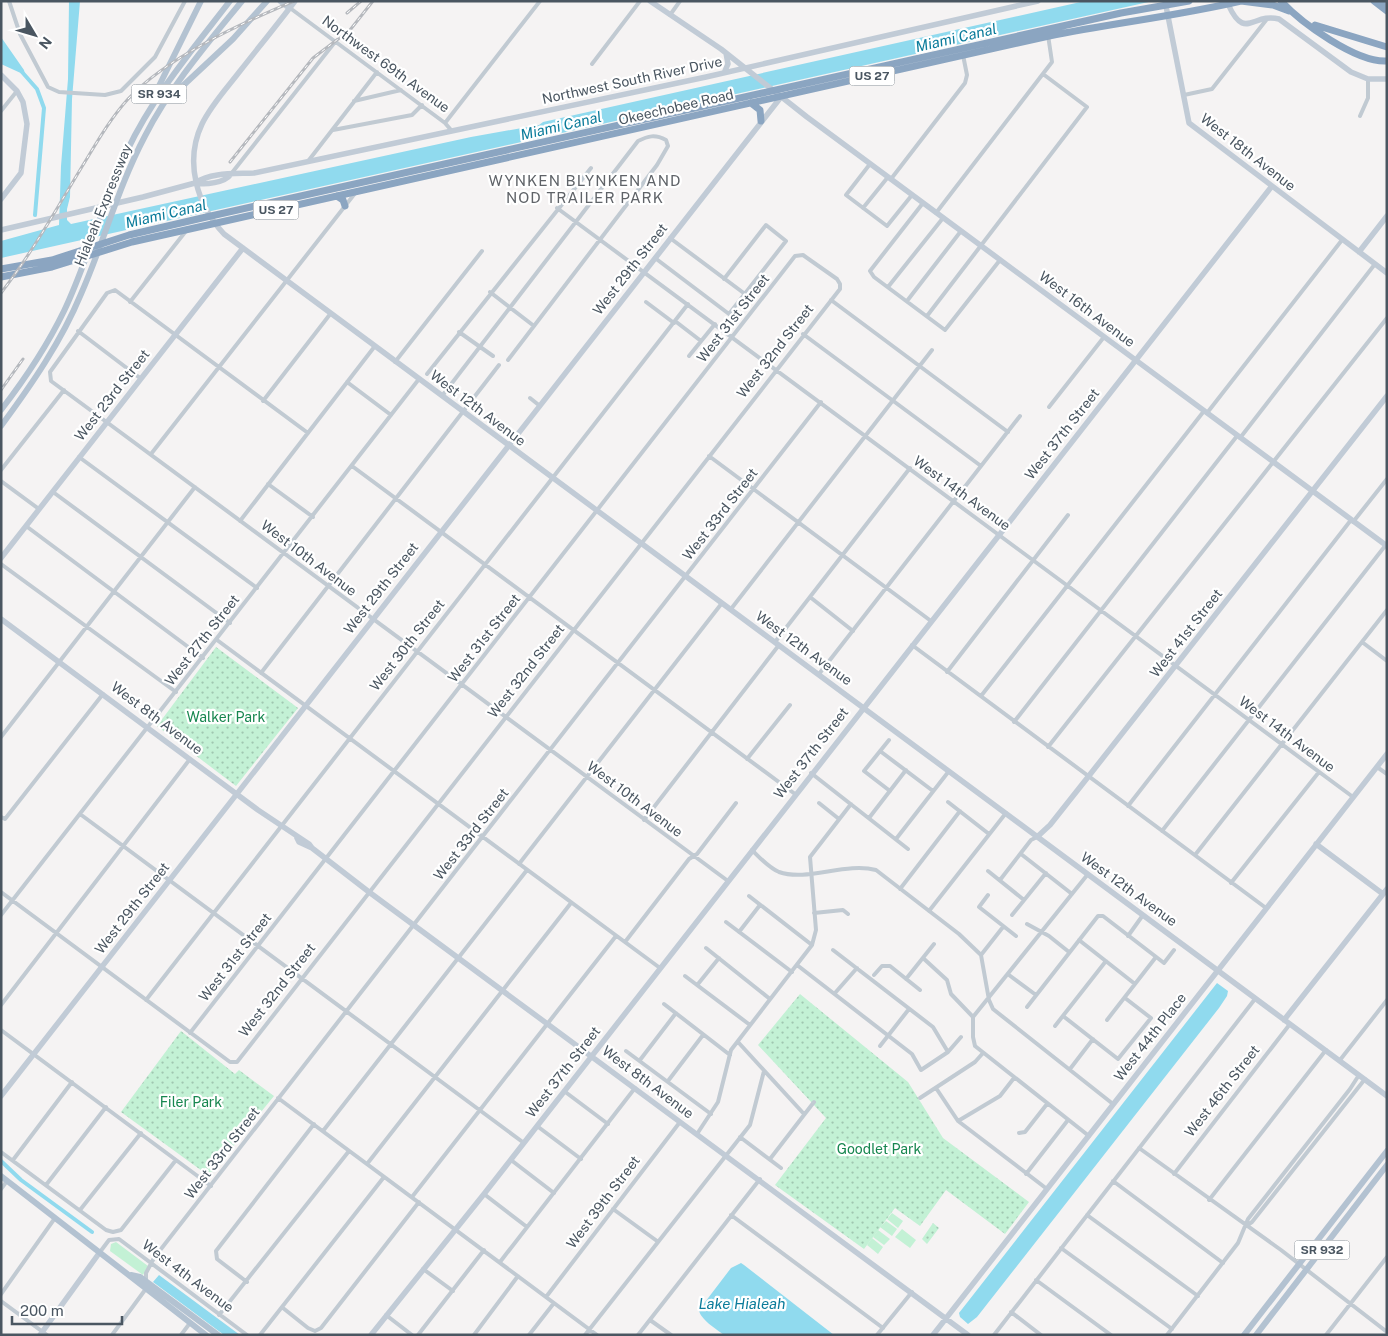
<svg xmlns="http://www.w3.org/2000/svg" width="1388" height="1336" font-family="'Public Sans',sans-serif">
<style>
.grass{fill:#c3f1d5}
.park{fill:url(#park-dots)}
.water{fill:#90daee}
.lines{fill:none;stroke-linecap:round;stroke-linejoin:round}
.canal{stroke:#90daee;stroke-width:4}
.street{stroke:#c1cad2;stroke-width:4}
.secondary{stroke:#c1cbd6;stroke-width:5.5}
.primary{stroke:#b3c2d1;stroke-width:6}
.highway{stroke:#8ba5c1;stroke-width:7}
.rail-casing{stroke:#b5b8bd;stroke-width:3}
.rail{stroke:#fff;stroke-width:1;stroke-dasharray:4;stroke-linecap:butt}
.labels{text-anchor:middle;stroke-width:4.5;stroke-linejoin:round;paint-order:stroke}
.shield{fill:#fff;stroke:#808990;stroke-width:1}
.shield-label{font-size:12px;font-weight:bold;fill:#4a5661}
.street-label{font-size:14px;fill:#4a5661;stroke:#fff}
.park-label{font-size:14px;fill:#17864f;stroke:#fff}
.water-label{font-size:15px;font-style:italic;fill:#0c7c9b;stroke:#fff}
.neighbourhood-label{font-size:15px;letter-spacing:1px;fill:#5f6368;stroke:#fff}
</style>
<defs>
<pattern id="park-dots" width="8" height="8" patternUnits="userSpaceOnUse" patternTransform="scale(1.25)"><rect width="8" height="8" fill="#c3f1d5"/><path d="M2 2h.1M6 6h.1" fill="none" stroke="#a0c6b0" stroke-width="1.8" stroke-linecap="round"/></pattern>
</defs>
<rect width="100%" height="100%" fill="#f5f3f3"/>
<path class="grass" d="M 892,1213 L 903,1221 L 898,1228 L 887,1219 Z
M 886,1221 L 897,1229 L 892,1236 L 880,1227 Z
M 902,1229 L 916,1240 L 910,1248 L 895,1237 Z
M 878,1230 L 890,1239 L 884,1245 L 873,1237 Z
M 872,1238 L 883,1247 L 878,1254 L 867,1245 Z
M 116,1242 L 148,1266 L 143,1275 L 110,1251 L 111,1244 Z"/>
<path class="park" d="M 216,647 L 298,708 L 236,786 L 157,726 Z
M 800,994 L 908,1082 L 943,1138 L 1029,1202 L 1005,1234 L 946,1190 L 920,1226 L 895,1208 L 864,1249 L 775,1185 L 826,1118 L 758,1045 Z
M 181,1031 L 235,1074 L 239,1070 L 274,1096 L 209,1176 L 121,1112 Z
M 933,1223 L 939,1228 L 927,1244 L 922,1239 Z"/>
<path class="water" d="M 69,1 L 80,1 L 72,99 L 70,197 L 67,209 L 67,220 L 71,224 L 471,137 L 539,125 L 543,122 L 1085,1 L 1153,1 L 1,258 L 1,241 L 59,225 L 61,166 L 68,79 Z
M 1,37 L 24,70 L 25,75 L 1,64 Z
M 1217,983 L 1228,991 L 1227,996 L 1219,1008 L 977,1317 L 968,1324 L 960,1317 L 959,1313 Z
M 741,1263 L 744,1265 L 834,1335 L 724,1335 C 716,1329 700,1319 699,1310 L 731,1268 Z
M 159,1275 L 240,1335 L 224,1335 L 153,1282 Z"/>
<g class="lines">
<path class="canal" d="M 22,72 L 37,89 L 44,108 L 35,215
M 1,1161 L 21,1180 L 92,1232"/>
<path class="street" d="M 9,1 L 20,34 L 48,87 L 59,92 L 105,95 L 121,91 L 155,57 L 185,1
M 290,8 L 445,123 L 451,130
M 670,15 L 680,1
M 592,64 L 640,1
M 1184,95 L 1212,89 L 1267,19
M 354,101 L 401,90
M 1,111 L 17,91
M 1360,116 L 1368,98 L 1368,79
M 445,123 L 540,1
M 333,130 L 412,115 L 422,105
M 309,160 L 377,72
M 870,164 L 846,195 L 887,226 L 912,195
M 231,174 L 335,42
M 891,179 L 965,83 L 967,75 L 963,55
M 923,203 L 870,271 L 874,277 L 945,330 L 1000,260
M 557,208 L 1353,797
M 863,208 L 888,177
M 936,213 L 1052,62 L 1048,35
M 670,238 L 745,294
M 655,258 L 729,314 L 786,241 L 766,225 L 724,279
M 888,287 L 943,218
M 490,292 L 534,326
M 831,300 L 1008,432
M 907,301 L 961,231
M 130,302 L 186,231
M 646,302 L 674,323
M 927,316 L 1087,107 L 1043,74
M 675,321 L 701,341
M 78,331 L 140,378
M 459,332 L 493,356
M 803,334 L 981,466
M 689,356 L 715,324
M 508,360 L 657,165 L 668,146 L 666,140 C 655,134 648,136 638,141
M 395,362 L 482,251
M 427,374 L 591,168
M 347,382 L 391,415
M 442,396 L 638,141
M 530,398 L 540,406
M 263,401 L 331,313
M 1049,407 L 1104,337
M 1207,413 L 1342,240
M 308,433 L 115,290 L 107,293 L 50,372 L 51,381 L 728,881
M 1240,438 L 1375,264
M 151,454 L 356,192
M 709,456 L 931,621
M 79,457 L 257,588
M 352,466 L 795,794
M 1,470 L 64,390
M 1,481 L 39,509
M 268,484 L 313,517
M 53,492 L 230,623
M 240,521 L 375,346
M 1353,522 L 1387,479
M 26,526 L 203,658
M 1,564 L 176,692
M 810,597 L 853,631
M 731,609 L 932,350
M 217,640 L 660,968
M 775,642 L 910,468
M 1362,642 L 1387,661
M 912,645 L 1266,908
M 947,672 L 1068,515
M 261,673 L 499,365
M 819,674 L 1020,416
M 981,696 L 1204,411
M 1014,722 L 1237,436
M 1,737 L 195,487
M 889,740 L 864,771 L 890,791
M 1048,747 L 1387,318
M 880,751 L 933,791
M 747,759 L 790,705
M 1377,767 L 1387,774
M 811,773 L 908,849
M 948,802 L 989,834
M 819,803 L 839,819
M 1128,806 L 1351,520
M 80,814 L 524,1143
M 1,817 L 5,819 L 103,694
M 869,818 L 906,770
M 644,820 L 779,645
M 1162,831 L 1385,546
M 896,839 L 949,771
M 752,850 C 760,858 769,868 779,872 C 807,882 845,862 876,870 L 959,934 L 981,955 L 989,1000 L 993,1009 L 1113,1104
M 1021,854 L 1072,894
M 1195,855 L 1387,610
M 519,864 L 722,603
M 988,871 L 1024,900
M 1000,880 L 1031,840 L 1037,837
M 1231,883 L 1319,772
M 900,889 L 960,811
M 1,892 L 230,1062 L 237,1062 L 840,289 L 840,284 L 837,279 L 803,255 L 795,256 L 190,1033
M 988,895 L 979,907 L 1016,936
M 749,896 L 812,945
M 929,911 L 1006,813
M 814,913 L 843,910 L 848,914
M 1,915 L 419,379
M 1012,915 L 1046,873
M 726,922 L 792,972
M 1027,924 L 1049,936 L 1069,952
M 739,932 L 760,905
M 1128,936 L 1143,915
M 1079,940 L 1135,984
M 625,942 L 689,859 L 697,854 L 736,803
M 706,948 L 770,999
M 833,950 L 933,1027 L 948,1052
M 981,955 L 1003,927
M 923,958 L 947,980 L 951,994 L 973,1017 L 973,1037 L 975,1046 L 1089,1136
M 797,965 L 912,1054 L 921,1070 L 948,1052 L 961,1037
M 874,975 L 882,966 L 890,966 L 920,990
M 1009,975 L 1036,995
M 685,976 L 750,1025
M 906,979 L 934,944
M 698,984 L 719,958
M 835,993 L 857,968
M 146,1000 L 688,304
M 664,1004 L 730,1055
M 1,1005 L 190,759
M 1027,1007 L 1098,916 L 1103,916 L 1164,963 L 1174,950
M 1063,1016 L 1118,1059 L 1151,1018 L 1125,998
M 973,1017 L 1088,874
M 1107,1020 L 1156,957
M 1055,1026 L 1106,961
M 1,1030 L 211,1186
M 738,1042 L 804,1114
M 880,1046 L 909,1009
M 626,1051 L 711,1114
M 640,1060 L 676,1013
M 1340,1060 L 1387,1000
M 1070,1069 L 1093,1039
M 668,1081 L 703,1035
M 936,1088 L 958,1121 L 1047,1189
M 564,1091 L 608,1124
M 278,1098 L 597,1335
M 920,1098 L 975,1062 L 983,1053
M 958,1121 L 1000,1096 L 1014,1078
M 537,1126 L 581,1159
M 323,1131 L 527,870
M 1019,1133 L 1025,1132 L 1047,1104
M 697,1134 L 718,1102 L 731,1050 L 812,945 L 816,930 L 810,857 L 851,804
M 740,1137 L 781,1168
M 1139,1148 L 1281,1250 L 1387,1332
M 1,1152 L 106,1230 L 113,1232 L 121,1230 L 176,1160
M 770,1159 L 814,1102
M 13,1160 L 72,1082
M 511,1160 L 554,1193
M 367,1164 L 571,903
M 1026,1174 L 1068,1120
M 1174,1174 L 1290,1024
M 1113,1181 L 1223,1263
M 46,1185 L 106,1107
M 1,1189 L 7,1181
M 484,1194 L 527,1227
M 412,1197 L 616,936
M 1209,1200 L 1326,1050
M 613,1209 L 657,1241
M 80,1210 L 141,1133
M 731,1215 L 883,1328
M 1087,1215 L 1198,1296
M 1246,1226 L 1252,1222 L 1365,1079
M 1061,1248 L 1172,1329
M 100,1252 L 109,1240 L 119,1239 L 247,1335
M 500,1262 L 635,1088
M 423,1269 L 453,1291
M 1036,1280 L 1111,1335
M 146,1281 L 146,1273 L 154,1258 L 821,402
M 247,1282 L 217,1259 L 216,1251 L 314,1124
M 1,1294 L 55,1218
M 546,1297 L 680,1122
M 1,1301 L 47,1335
M 283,1308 L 308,1328 L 315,1331 L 321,1328 L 419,1202
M 1011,1312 L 1041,1335
M 219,1315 L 349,1151
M 386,1315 L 412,1335
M 650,1320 L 671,1335
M 112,1335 L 145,1290
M 181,1335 L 190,1323
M 260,1335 L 384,1177
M 418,1335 L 484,1250
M 474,1335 L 518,1276
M 529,1335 L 554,1303
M 585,1335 L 750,1125 L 764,1071
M 638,1335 L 760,1179
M 877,1335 L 912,1292
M 994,1335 L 1255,999
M 1167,1335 L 1238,1243 L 1248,1219 L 1350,1089 L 1359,1075
M 1326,1335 L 1387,1257"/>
<path class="secondary" d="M 280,1 L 289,8
M 295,1 C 277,25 258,48 240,71 C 227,88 211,105 202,124 C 184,162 197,205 224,234 L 1387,1096
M 650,1 L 721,49 L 807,117 L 1387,546
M 1228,4 C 1245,42 1253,12 1279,19 L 1351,72 L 1368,79 L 1387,79
M 1166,6 L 1189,123 L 1387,273
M 724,73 L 728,64 L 726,53
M 1,75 L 17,91 L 23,102 L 27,124 L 21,173 L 1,199
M 195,183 C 205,185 225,183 231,174
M 1,230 L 143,197 L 195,183 C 211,172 235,174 254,173 L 706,77 L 1038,1
M 1359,252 L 1387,216
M 1,558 L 243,248
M 1,619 L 258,810 L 309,844 L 312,848 L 369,892 L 968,1335
M 1037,837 L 1050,825 L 1088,777 L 1387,396
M 297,838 L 299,842 L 312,848
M 1316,844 L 1383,894
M 1284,1020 L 1387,889
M 1,1096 L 781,97
M 40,1335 L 100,1252
M 371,1335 L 484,1194 L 1272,186
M 933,1335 L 1387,754"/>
<path class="primary" d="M 173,95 L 233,39 L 267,1
M 154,96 L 201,1
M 1,410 C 25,379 47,346 64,311 C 89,259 102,203 127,151 C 153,96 193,49 230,1
M 1,426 C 32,384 61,342 81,294 C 104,242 118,187 145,136 C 170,87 207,44 242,1
M 1,1176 L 206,1335
M 131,1275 L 140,1277 L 218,1335
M 1244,1335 L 1387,1151
M 1256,1335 L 1387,1165"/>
<path class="highway" d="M 1241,1 L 1273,5 L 1289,11
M 1281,1 C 1301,23 1357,63 1387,61
M 1374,1 L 1387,11
M 1384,1 L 1387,3
M 1315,25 L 1387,47
M 751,103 L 760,110 L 761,121
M 337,196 L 343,200 L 345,206
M 1,269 L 52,260 L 129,235 L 202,218 L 1121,13 L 1189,1
M 1,277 L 52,267 L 132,242 L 1049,36 C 1113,23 1177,16 1241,1"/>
<g class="rail-casing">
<path id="rail" d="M 347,13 L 361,1
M 230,162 L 313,58 L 350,30 L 373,1
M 1,293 C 32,253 57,208 83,165 C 97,142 110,119 128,99 C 167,57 242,23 294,1
M 1,390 L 23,359"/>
</g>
<use href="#rail" class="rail"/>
</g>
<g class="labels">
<g class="shield">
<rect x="849.5" y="66.5" width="45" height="19" rx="4"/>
<rect x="131.5" y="84.5" width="55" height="19" rx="4"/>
<rect x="253.5" y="200.5" width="45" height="19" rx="4"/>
<rect x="1294.5" y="1240.5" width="55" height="19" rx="4"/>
</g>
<g class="shield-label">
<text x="872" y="80">US 27</text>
<text x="159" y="98">SR 934</text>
<text x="276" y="214">US 27</text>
<text x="1322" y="1254">SR 932</text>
</g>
<g class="street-label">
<text transform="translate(386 64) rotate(36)" y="5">Northwest 69th Avenue</text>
<text transform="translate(632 80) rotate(-12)" y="5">Northwest South River Drive</text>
<text transform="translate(676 107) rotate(-13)" y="5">Okeechobee Road</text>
<text transform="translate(1248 152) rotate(38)" y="5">West 18th Avenue</text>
<text transform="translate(103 205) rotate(-68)" y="5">Hialeah Expressway</text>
<text transform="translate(630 269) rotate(-52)" y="5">West 29th Street</text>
<text transform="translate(1087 309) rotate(37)" y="5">West 16th Avenue</text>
<text transform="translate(733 318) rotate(-52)" y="5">West 31st Street</text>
<text transform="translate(775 351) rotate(-52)" y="5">West 32nd Street</text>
<text transform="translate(112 395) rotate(-52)" y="5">West 23rd Street</text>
<text transform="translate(478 408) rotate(37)" y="5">West 12th Avenue</text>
<text transform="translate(1062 434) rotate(-52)" y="5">West 37th Street</text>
<text transform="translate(962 493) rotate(36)" y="5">West 14th Avenue</text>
<text transform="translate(720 514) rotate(-52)" y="5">West 33rd Street</text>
<text transform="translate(309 558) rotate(37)" y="5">West 10th Avenue</text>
<text transform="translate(381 588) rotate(-52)" y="5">West 29th Street</text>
<text transform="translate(1186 633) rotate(-52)" y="5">West 41st Street</text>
<text transform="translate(484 638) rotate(-52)" y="5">West 31st Street</text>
<text transform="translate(202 640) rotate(-52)" y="5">West 27th Street</text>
<text transform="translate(407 645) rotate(-52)" y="5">West 30th Street</text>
<text transform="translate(804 648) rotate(36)" y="5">West 12th Avenue</text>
<text transform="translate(526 671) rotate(-52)" y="5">West 32nd Street</text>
<text transform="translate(157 718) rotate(37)" y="5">West 8th Avenue</text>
<text transform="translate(1287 734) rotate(37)" y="5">West 14th Avenue</text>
<text transform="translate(811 753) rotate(-52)" y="5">West 37th Street</text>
<text transform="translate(635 799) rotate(37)" y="5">West 10th Avenue</text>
<text transform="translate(471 834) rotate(-52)" y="5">West 33rd Street</text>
<text transform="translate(1129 889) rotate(36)" y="5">West 12th Avenue</text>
<text transform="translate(132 908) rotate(-52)" y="5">West 29th Street</text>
<text transform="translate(235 957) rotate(-52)" y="5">West 31st Street</text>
<text transform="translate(277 990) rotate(-52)" y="5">West 32nd Street</text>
<text transform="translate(1150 1037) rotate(-52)" y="5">West 44th Place</text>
<text transform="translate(563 1072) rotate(-52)" y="5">West 37th Street</text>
<text transform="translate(648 1082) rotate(37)" y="5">West 8th Avenue</text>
<text transform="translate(1222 1091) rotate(-52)" y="5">West 46th Street</text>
<text transform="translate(222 1153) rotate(-52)" y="5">West 33rd Street</text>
<text transform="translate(603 1202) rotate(-53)" y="5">West 39th Street</text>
<text transform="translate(188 1276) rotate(37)" y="5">West 4th Avenue</text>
</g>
<g class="park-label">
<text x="226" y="722">Walker Park</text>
<text x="191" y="1107">Filer Park</text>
<text x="879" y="1154">Goodlet Park</text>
</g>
<g class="water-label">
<text transform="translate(956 38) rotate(-13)" y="5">Miami Canal</text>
<text transform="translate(561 126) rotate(-13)" y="5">Miami Canal</text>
<text transform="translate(166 214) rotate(-13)" y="5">Miami Canal</text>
<text x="742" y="1309">Lake Hialeah</text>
</g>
<g class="neighbourhood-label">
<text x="585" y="186">WYNKEN BLYNKEN AND<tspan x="585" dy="17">NOD TRAILER PARK</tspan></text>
</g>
</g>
<rect width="1388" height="1336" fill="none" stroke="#4a5661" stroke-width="5"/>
<g transform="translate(35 35) rotate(128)" stroke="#ffffff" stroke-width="4" paint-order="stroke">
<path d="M0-4L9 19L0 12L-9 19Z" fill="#4a5661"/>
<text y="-8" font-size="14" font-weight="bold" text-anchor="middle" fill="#4a5661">N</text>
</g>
<path d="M12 1316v8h110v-8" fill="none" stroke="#4a5661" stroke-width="2.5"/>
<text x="20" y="1316" font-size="15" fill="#4a5661" stroke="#ffffff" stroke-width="4" paint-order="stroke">200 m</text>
</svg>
